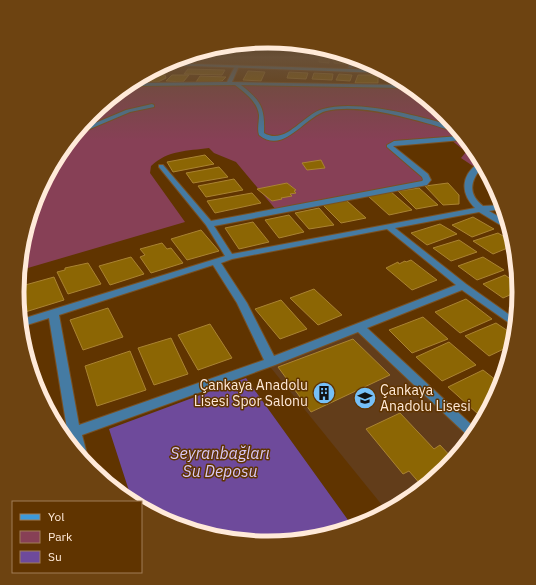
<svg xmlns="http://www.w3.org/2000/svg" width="536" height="585" font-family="'IBM Plex Sans',sans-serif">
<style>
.built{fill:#623d1a}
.green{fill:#874056}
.water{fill:#6e4a9b}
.building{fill:#8c6604;stroke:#aa8332}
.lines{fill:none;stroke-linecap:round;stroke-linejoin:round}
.minor-casing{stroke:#795123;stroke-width:2}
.secondary-casing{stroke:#795123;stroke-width:2}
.minor{fill:#457ba3;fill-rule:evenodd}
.secondary{fill:#3d9ada;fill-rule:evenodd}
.labels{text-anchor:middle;stroke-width:3;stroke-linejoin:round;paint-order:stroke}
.near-poi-label{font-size:14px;fill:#ffead9;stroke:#603400;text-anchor:end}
.near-water-label{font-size:16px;font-style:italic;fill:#dac9f6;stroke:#603400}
.rim{fill:none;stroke:#ffead9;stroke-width:5}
</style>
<rect width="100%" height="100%" fill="#603400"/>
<path class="built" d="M 359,327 L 471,432 L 445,470 L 386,510 L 267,363 Z"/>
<path class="green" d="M 223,84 L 403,87 L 446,115 L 480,167 L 476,168 L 461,158 L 466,152 L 450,139 L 389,146 L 425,176 L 427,182 L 277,211 L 236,162 L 214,153 L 209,148 C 187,151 168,150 151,166 L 150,173 L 185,222 L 21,270 L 36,196 L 91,115 L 135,85 Z"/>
<path class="water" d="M 246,378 L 353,527 L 268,543 L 172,524 L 141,504 L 141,502 L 131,497 L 109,429 Z"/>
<path class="building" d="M 319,58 L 329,58 L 329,63 L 319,62 Z
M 334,58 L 335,58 L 348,59 L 346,64 L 334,63 Z
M 162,67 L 172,67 L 167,73 L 154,72 Z
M 188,69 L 225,70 L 222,75 L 184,74 Z
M 248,71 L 265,72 L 261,81 L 243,80 Z
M 289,72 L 308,73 L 306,79 L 287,78 Z
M 314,73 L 333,74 L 332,80 L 312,79 Z
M 152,74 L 165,75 L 166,78 L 158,82 L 146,82 L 143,80 Z
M 339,74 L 352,75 L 350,81 L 336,80 Z
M 172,75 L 189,75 L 183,82 L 166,81 Z
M 358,75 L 378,75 L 378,83 L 355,83 Z
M 200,76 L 226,77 L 222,81 L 215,82 L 196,82 Z
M 205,155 L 214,164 L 173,172 L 167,162 Z
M 321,160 L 325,168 L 307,170 L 302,163 Z
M 219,167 L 228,177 L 193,183 L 186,173 Z
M 234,179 L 243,190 L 206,197 L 198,186 Z
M 287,183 L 296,190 L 294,191 L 296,193 L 290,194 L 292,196 L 281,198 L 282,199 L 272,201 L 257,189 Z
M 448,183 L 459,195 L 459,204 L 443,205 L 425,186 Z
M 419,188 L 438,205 L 416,209 L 398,191 Z
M 390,191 L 412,210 L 389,215 L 368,196 Z
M 252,193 L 261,203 L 215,213 L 207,201 Z
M 346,200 L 366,218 L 341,223 L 322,204 Z
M 319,208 L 334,225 L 309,229 L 295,213 Z
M 289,215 L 304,232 L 279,238 L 265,220 Z
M 473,217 L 494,229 L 472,237 L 452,225 Z
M 253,222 L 269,242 L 239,249 L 225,228 Z
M 440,224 L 457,234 L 427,245 L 411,233 Z
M 201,230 L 219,251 L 187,260 L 171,239 Z
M 498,233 L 508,239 L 510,247 L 493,254 L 473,241 Z
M 459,240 L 477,252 L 451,261 L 433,248 Z
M 162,243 L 167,249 L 171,248 L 183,263 L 151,273 L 140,257 L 145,255 L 140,249 Z
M 131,257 L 144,274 L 110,285 L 99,266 Z
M 483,257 L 504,270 L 477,280 L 458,266 Z
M 411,260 L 437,280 L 412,290 L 386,268 L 398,262 L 399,264 L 405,261 L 406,262 Z
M 88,263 L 101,284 L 68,294 L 57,272 L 65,270 L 65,268 Z
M 505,275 L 517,284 L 519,291 L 503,298 L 483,284 Z
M 54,277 L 64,300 L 22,313 L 17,292 L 18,287 Z
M 314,289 L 342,315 L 318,325 L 290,298 Z
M 466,299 L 492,319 L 460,333 L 435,312 Z
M 281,300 L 307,329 L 280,339 L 255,309 Z
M 108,308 L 123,337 L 83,350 L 70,320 Z
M 423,317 L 448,339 L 412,353 L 389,330 Z
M 496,323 L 511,333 L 508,347 L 489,356 L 465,336 Z
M 210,324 L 232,358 L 198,370 L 178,335 Z
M 171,338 L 188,374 L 154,385 L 138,348 Z
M 353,339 L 390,375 L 311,412 L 278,367 Z
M 449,342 L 476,365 L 442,381 L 416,357 Z
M 130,351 L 146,390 L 97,406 L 85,366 Z
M 483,370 L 501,384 L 500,389 L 486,409 L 478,414 L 448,387 Z
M 400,413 L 434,449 L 440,445 L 453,459 L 445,470 L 422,486 L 409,471 L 403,474 L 366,429 Z"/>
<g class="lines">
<g class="minor-casing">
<path id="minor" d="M 187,58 L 192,58 L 188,66 L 184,66 Z
M 353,58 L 357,59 L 352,68 L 348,68 Z
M 237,65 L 239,66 L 232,82 L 401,85 L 405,88 L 241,85 C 261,101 265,107 264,133 C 286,146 303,114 323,109 C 357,99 419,116 453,126 L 456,131 C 446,130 436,125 426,123 C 398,115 355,104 326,111 C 304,117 284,155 259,135 C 257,129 259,122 259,115 C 257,101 245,93 235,85 L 134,86 L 138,83 L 227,82 L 235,66 Z
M 152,104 L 154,105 L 154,107 L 130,112 L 78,134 L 81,129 L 126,110 Z
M 460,136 L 462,140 L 393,146 L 428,174 L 431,180 L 427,185 L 214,226 L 232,254 L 475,208 C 460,193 461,176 478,163 L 481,168 C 470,182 468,194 483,206 L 502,205 L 502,209 L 489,211 L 505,220 L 506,226 L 502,226 L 479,212 L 395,228 L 466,284 L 514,318 L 512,325 L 462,290 L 367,328 L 474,427 L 468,436 L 358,332 L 275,365 L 82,435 L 87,454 L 83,459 L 64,430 L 67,429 L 49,318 L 24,326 L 22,319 L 225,256 L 206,225 L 159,167 L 159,165 L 163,165 L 211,221 L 422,181 L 423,180 L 422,177 L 387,147 L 387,145 L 394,141 ZM 387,229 L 456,285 L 274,356 L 247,303 L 221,263 L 232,259 ZM 213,265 L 237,303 L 264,360 L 79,425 L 59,315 Z"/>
</g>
<g class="secondary-casing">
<path id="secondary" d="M 169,63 L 379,70 L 383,73 L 165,65 Z"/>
</g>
<use href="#minor" class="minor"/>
<use href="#secondary" class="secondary"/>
</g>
<linearGradient id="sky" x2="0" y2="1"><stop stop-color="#351d00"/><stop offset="0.41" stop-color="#695037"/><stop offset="1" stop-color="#695037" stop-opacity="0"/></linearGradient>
<rect width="536" height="140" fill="url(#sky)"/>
<defs>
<g id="building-disc" transform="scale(1.15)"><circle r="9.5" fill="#76c0f7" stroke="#603400"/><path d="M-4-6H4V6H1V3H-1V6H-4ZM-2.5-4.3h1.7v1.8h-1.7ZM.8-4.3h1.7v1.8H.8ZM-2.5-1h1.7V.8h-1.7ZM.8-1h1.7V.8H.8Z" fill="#111"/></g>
<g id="school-disc" transform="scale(1.15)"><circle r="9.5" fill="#76c0f7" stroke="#603400"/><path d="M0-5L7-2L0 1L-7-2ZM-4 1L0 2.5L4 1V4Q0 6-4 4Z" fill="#111"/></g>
</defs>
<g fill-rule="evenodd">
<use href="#building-disc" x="324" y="393"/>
<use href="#school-disc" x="365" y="398"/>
</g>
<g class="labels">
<g class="near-poi-label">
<text x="308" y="390">Çankaya Anadolu<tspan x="308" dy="16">Lisesi Spor Salonu</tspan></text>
<text x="380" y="395" text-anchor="start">Çankaya<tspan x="380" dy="16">Anadolu Lisesi</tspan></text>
</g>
<g class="near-water-label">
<text x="220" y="459">Seyranbağları<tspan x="220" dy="18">Su Deposu</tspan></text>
</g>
</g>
<path d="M0 0H536V585H0ZM24 292a244 244 0 1 1 488 0a244 244 0 1 1-488 0Z" fill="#6d4311" fill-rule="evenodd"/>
<path class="rim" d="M24 292a244 244 0 1 1 488 0a244 244 0 1 1-488 0Z"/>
<rect x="12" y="501" width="130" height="72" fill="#603400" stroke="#a07d57"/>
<rect x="20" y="514" width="20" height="6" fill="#3d9ada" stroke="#a07d57"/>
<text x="48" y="521" font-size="12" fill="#ffead9">Yol</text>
<rect x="20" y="531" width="20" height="12" fill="#874056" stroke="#a07d57"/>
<text x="48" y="541" font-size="12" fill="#ffead9">Park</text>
<rect x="20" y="551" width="20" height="12" fill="#6e4a9b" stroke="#a07d57"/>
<text x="48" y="561" font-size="12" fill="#ffead9">Su</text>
</svg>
